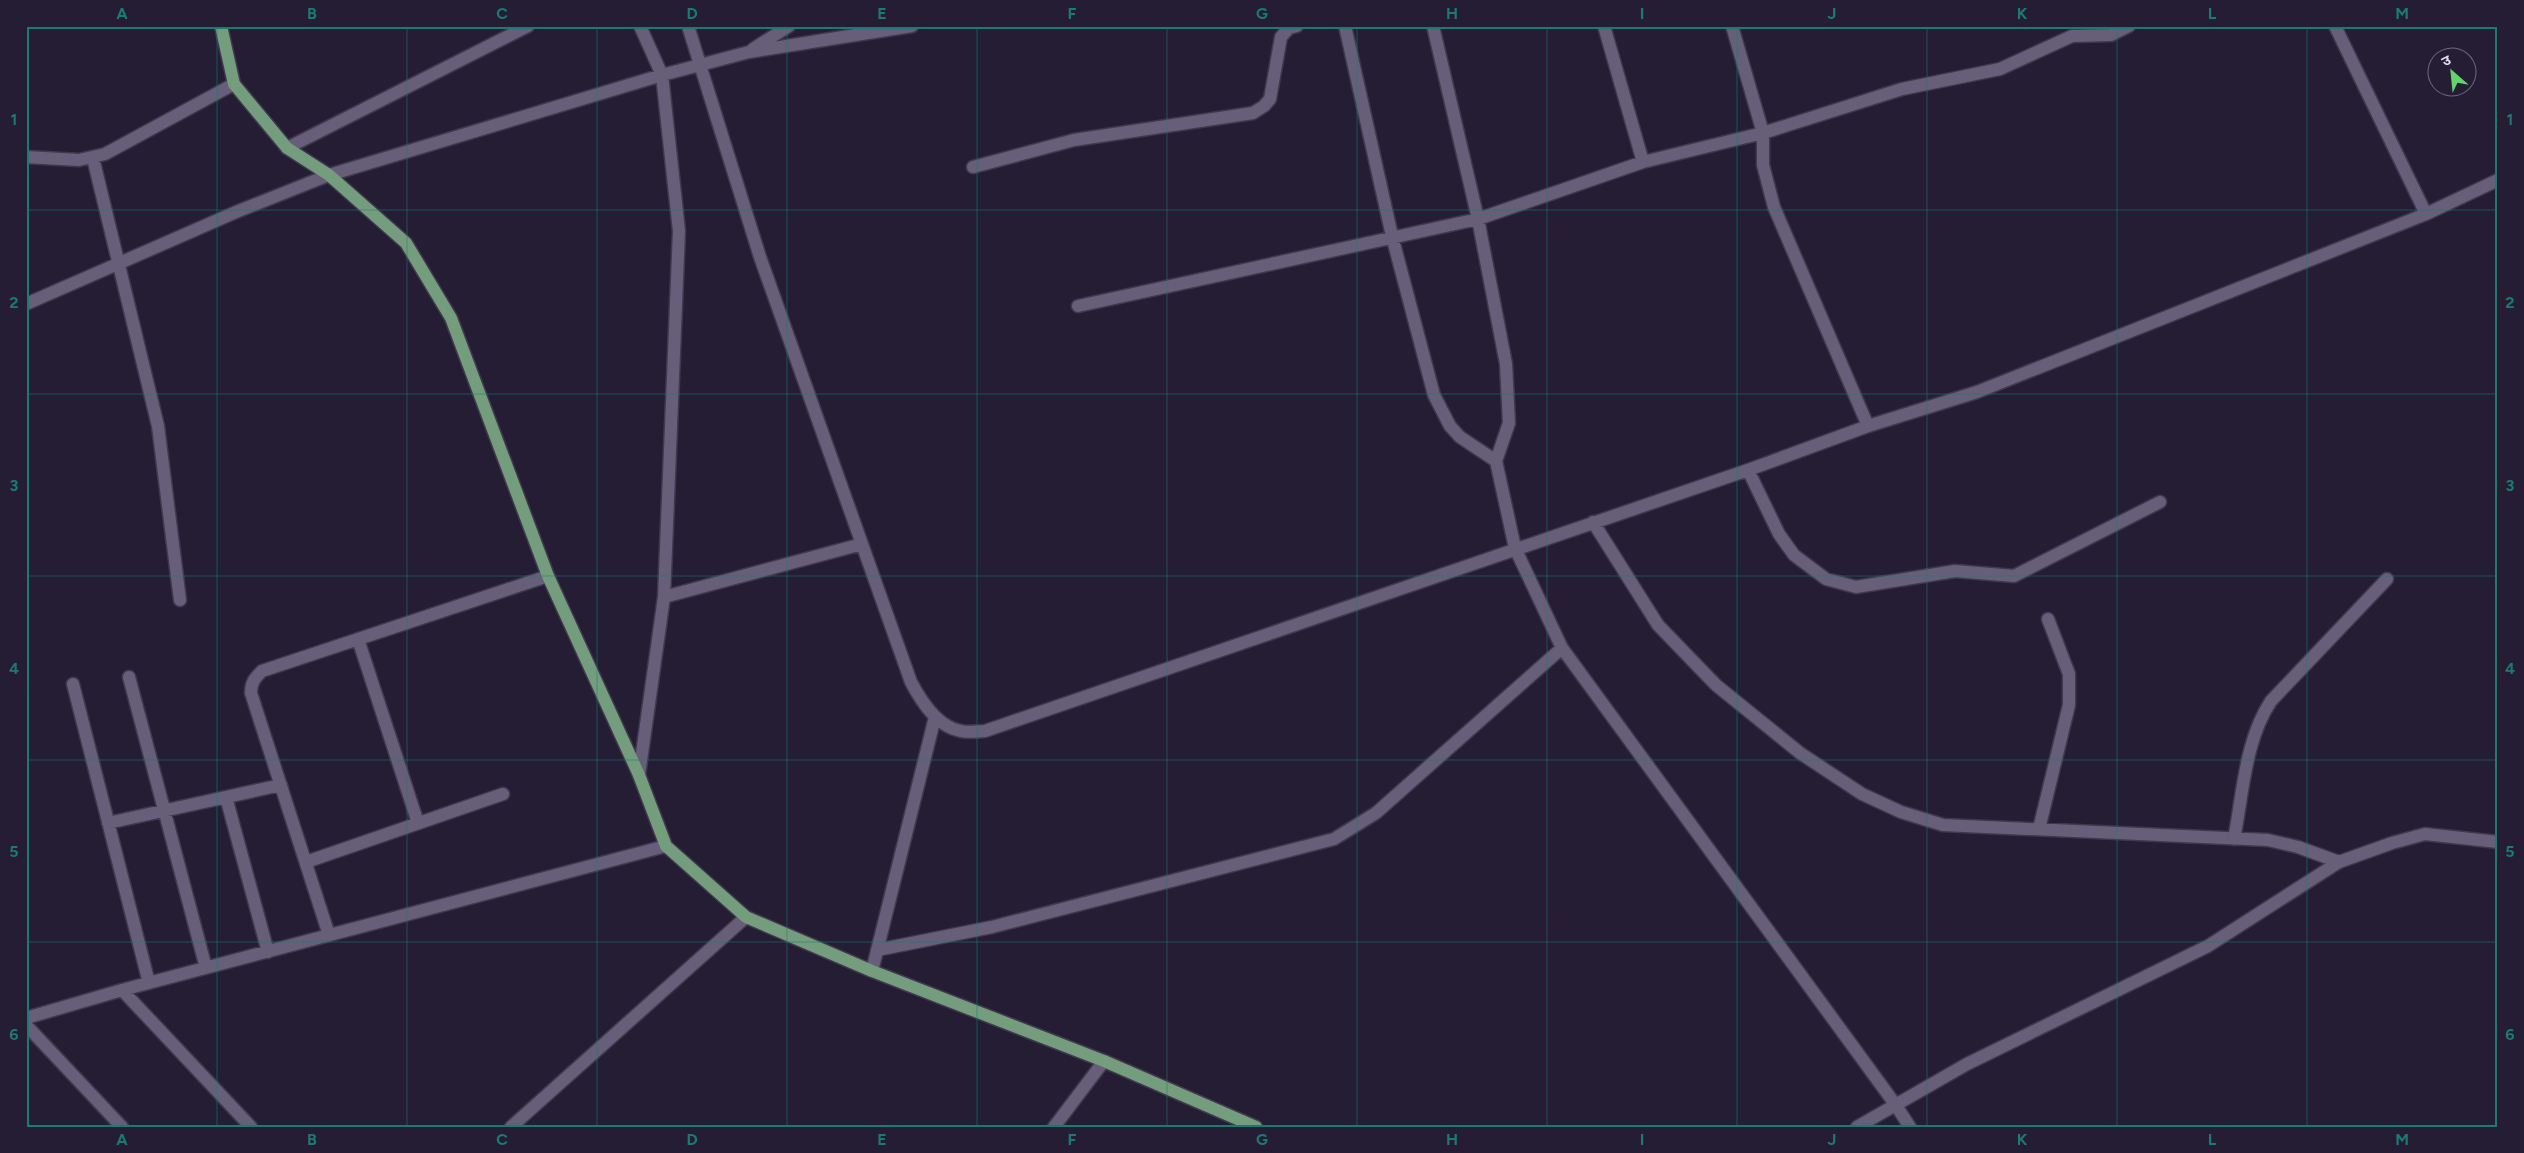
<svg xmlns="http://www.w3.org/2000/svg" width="2524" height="1153" font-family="Figtree,'Noto Sans Devanagari',sans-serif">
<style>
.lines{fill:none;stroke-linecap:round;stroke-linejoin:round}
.street-casing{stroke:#40394d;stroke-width:15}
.primary-casing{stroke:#40394d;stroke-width:15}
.street{stroke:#675f7a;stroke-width:12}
.primary{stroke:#749d7e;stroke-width:12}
.grid{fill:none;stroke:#197b74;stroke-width:1;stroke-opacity:0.55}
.neatline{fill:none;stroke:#197b74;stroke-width:2}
.grid-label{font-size:16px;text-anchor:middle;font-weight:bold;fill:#197b74}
</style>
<rect width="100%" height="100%" fill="#251d34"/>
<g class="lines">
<g class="street-casing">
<path id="street" d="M 688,26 L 760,257 L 911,682 C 921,701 937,727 961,731 C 968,733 978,731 985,731 L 1748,470 L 1868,426 L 1977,392 L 2426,214 L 2498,180
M 1345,26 L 1392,236 L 1434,395 L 1450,426 L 1460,437 L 1496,461 L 1515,548 L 1562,648 L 1895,1104 L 1910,1127
M 1433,26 L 1478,219 L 1506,364 L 1509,423 L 1496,461
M 1604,26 L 1643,162
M 1732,26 L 1763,133 L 1763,165 L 1774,207 L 1868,426
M 2335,26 L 2426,214
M 753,49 L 789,26
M 287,148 L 528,26
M 26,157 L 79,160 L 105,154 L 234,84
M 93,158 L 158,426 L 180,600
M 973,167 L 1074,140 L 1253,113 L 1264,106 L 1270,99 L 1281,37 L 1289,28 L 1297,26
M 26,304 L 236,212 L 329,175 L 662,75 L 749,52 L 912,26
M 1078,306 L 1478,219 L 1643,162 L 1763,133 L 1902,89 L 2000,69 L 2072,36 L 2111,35 L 2129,26
M 1748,470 L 1779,534 L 1794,555 L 1826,579 L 1856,587 L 1955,571 L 2014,576 L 2160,502
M 1593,522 L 1658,625 L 1716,685 L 1800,753 L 1862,794 L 1901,812 L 1943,825 L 2268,840 L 2298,847 L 2339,862
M 664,597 L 862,544
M 358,639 L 418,823
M 129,677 L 206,968
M 73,684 L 149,983
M 639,775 L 664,597 L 679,231 L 662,75 L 640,26
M 226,797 L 268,952
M 108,823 L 281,785
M 2039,829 L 2069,705 L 2069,674 L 2048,619
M 2234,839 C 2243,793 2245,740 2271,701 L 2387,579
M 306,862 L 503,794
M 329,935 L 251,693 C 251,682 255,678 262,671 L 548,576
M 877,950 L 992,927 L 1334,839 L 1376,813 L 1562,648
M 872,971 L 935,717
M 122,990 L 251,1127
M 26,1018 L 122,990 L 666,846
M 26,1025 L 122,1127
M 511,1127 L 746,917
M 1054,1127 L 1104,1061
M 1857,1127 L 1967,1064 L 2208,946 L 2339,862 L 2392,843 L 2425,834 L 2498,842"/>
</g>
<g class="primary-casing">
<path id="primary" d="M 221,26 L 234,84 L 287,148 L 329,175 L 406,243 L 451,318 L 548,576 L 639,775 L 666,846 L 746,917 L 872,971 L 1104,1061 L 1256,1127"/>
</g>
<use href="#street" class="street"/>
<use href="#primary" class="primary"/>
</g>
<path class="grid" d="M 217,26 L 217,1127M 407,26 L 407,1127M 597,26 L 597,1127M 787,26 L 787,1127M 977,26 L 977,1127M 1167,26 L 1167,1127M 1357,26 L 1357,1127M 1547,26 L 1547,1127M 1737,26 L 1737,1127M 1927,26 L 1927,1127M 2117,26 L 2117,1127M 2307,26 L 2307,1127M 26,210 L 2498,210M 26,394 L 2498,394M 26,576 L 2498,576M 26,760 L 2498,760M 26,942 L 2498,942"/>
<rect width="2524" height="1153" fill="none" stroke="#251d34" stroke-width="55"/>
<g transform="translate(2452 72) rotate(333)"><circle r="24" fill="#251d34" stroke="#70697e"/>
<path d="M0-4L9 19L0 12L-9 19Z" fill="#5fd56b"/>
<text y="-8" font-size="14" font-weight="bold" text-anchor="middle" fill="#e0dcec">उ</text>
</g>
<rect x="28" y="28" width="2468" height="1098" class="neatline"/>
<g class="grid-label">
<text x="122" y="19">A</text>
<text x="312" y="19">B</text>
<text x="502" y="19">C</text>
<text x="692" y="19">D</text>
<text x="882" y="19">E</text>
<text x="1072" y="19">F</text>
<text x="1262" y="19">G</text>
<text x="1452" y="19">H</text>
<text x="1642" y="19">I</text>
<text x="1832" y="19">J</text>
<text x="2022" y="19">K</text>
<text x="2212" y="19">L</text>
<text x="2402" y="19">M</text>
<text x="14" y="125">1</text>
<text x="2510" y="125">1</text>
<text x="14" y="308">2</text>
<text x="2510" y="308">2</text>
<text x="14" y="491">3</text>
<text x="2510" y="491">3</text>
<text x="14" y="674">4</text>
<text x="2510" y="674">4</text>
<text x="14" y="857">5</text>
<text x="2510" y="857">5</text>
<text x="14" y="1040">6</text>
<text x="2510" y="1040">6</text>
<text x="122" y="1145">A</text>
<text x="312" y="1145">B</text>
<text x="502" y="1145">C</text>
<text x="692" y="1145">D</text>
<text x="882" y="1145">E</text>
<text x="1072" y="1145">F</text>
<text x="1262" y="1145">G</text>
<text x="1452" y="1145">H</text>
<text x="1642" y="1145">I</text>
<text x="1832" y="1145">J</text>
<text x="2022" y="1145">K</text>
<text x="2212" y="1145">L</text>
<text x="2402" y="1145">M</text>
</g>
</svg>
